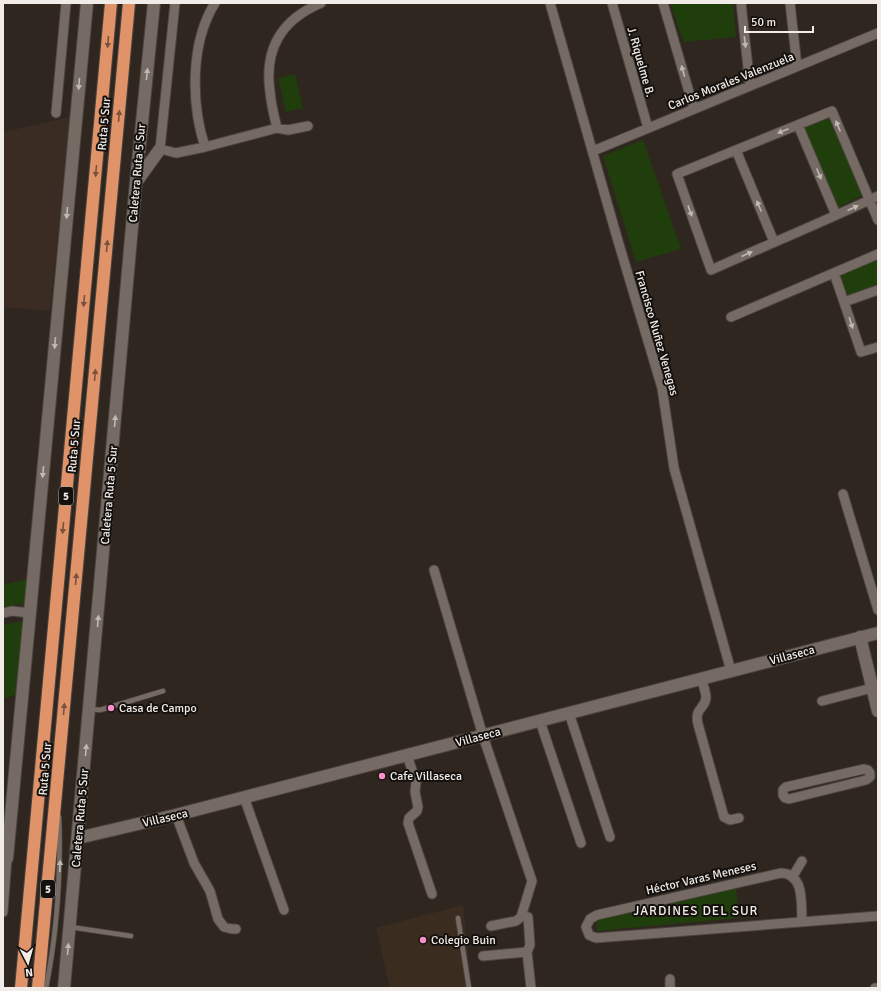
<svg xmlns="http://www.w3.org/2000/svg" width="881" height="991" font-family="Signika,sans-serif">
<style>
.built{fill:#3b2c23}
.education{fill:#3b2c20}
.green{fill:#203e0c}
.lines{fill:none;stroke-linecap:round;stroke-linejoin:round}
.lane-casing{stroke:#4c443f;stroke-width:6}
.street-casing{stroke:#4c443f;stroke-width:11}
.secondary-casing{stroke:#4c443f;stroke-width:14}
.highway-casing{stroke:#4c443f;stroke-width:14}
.lane{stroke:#766b64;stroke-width:4.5}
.street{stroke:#766b64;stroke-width:9}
.secondary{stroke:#766b64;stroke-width:12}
.highway{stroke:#e09268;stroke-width:12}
.oneway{fill:#7a513a}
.oneway2{fill:#c0b8b3}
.poi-dot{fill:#f98fca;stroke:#14100d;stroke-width:1.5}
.labels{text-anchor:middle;stroke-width:4;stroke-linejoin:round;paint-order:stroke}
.shield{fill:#14100d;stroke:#afaaa6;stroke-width:1}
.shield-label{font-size:11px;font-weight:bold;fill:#f2ece8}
.street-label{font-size:12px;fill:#f2ece8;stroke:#14100d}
.poi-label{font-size:12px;fill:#f2ece8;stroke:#14100d;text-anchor:start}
.neighbourhood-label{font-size:13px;letter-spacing:1px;fill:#f2ece8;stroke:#14100d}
</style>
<rect width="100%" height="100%" fill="#2f2620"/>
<path class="built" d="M 70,117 L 50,311 L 3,307 L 3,132 Z"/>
<path class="education" d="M 463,905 L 472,988 L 390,988 L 376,928 Z"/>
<path class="green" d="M 670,3 L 733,3 L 736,37 L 684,42 Z
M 295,74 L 303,108 L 286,112 L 278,78 Z
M 831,116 L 864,194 L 837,208 L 802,129 Z
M 643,140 L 681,249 L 636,262 L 603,156 Z
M 878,258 L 878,287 L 849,297 L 846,295 L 840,277 L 841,274 Z
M 31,578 L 27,605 L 17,604 L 3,608 L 3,585 Z
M 27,620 L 17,694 L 3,699 L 3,625 Z
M 736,887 L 739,918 L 597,931 L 596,924 L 601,917 Z"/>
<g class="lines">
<g class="lane-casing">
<path id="lane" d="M 90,709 L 100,710 L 107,708 L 163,691
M 458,918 L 469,988
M 70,927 L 131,936
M 46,988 C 57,932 61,874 59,817"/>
</g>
<g class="street-casing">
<path id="street" d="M 175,3 L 160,149 L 176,153 L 205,147 L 277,128 L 288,130 L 308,126
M 550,3 L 618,241 L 662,388 L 674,468 L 731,671
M 612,3 L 648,128
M 663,3 L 694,109
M 741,3 L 750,86
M 790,3 L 797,66
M 56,113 L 66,3
M 798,125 L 836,215
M 277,128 C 274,116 271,104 270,92 C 264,49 281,20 321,3
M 205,147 C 191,104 190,43 215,3
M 736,150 L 774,242
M 593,151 L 878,33
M 878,196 C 823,222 767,245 711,270 L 677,174 L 832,111 L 878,220
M 834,273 L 861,352 L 878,347
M 844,302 L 878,290
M 731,317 L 878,254
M 843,494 L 878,610
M 434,570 L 483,736 L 532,881 L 521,917 L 516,921 L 491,926
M 3,613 L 12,611 L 30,613
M 701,679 C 703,684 706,692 706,698 C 705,709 694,708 698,724 L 724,817 L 730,820 L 739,818
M 822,701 L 872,688
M 569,713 L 610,837
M 540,721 L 581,843
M 407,755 L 416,782 L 415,792 L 418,807 L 417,811 L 409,818 L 408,823 L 432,894
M 864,769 L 868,770 L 870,773 L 870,777 L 866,780 L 789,799 L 785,798 L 783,795 L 783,790 L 786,787 Z
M 244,797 L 284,910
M 176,815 L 194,863 L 210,891 L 218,919 L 224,927 L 232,929 L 236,929
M 793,876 L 802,861
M 3,912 L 7,858
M 528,917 L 530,945 L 527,952 L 531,988
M 802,922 C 801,904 805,874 781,873 L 597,915 L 590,919 L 586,927 L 589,935 L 596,938 L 878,916
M 483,956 L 527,952
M 670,979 L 670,988
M 875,988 L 878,988"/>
</g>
<g class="secondary-casing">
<path id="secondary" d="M 137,181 L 160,149
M 860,637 L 878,711
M 78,838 L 176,815 L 878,633
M 3,859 L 7,858 L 87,3
M 64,988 L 136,182 L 154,3"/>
</g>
<g class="highway-casing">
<path id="highway" d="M 21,988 L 111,3
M 38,988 L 129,3"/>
</g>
<use href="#lane" class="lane"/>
<use href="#street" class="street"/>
<use href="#secondary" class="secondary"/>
<use href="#highway" class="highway"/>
</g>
<defs><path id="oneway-solid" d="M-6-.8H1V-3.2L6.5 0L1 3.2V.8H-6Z"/></defs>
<g class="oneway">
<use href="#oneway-solid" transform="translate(108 42) rotate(95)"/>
<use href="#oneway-solid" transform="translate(119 116) rotate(-85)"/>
<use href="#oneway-solid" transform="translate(96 171) rotate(95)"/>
<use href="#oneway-solid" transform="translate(107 246) rotate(-85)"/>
<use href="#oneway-solid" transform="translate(84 301) rotate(95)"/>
<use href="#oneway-solid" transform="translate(95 375) rotate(-85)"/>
<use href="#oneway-solid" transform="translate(63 528) rotate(95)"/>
<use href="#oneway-solid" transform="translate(76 579) rotate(-85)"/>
<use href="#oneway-solid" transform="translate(64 709) rotate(-85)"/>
</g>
<g class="oneway2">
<use href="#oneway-solid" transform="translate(745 42) rotate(83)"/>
<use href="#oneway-solid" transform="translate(683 71) rotate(-106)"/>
<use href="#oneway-solid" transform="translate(147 74) rotate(-84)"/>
<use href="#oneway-solid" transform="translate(79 84) rotate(95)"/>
<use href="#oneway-solid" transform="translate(838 126) rotate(-113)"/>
<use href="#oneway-solid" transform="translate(783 131) rotate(158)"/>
<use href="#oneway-solid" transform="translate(819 174) rotate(67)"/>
<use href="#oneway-solid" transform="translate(759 206) rotate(-113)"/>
<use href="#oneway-solid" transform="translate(853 208) rotate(-24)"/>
<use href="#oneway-solid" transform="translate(690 211) rotate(70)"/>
<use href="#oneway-solid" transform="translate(67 213) rotate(95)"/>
<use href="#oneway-solid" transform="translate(747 254) rotate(-24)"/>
<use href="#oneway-solid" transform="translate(851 323) rotate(72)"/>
<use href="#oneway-solid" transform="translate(55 343) rotate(95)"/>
<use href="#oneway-solid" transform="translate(115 421) rotate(-85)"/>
<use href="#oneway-solid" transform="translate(43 472) rotate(95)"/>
<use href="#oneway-solid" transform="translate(98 621) rotate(-85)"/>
<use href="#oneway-solid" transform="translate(86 750) rotate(-85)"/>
<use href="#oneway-solid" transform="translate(60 866) rotate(-88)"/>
<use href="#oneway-solid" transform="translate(68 949) rotate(-85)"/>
</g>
<g class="poi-dot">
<circle cx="111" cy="708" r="4"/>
<circle cx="382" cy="776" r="4"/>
<circle cx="423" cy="940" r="4"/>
</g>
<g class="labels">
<g class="shield">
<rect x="59" y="487" width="14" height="18" rx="3"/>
<rect x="41" y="880" width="14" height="18" rx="3"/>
</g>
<g class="shield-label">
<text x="66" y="500">5</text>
<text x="48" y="893">5</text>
</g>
<g class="street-label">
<text transform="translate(641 62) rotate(74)" y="4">J. Riquelme B.</text>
<text transform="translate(731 81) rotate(-22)" y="4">Carlos Morales Valenzuela</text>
<text transform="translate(104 124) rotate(-85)" y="4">Ruta 5 Sur</text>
<text transform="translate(137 173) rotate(-85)" y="4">Caletera Ruta 5 Sur</text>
<text transform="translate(657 333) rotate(74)" y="4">Francisco Nuñez Venegas</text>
<text transform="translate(74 446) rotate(-85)" y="4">Ruta 5 Sur</text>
<text transform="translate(109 495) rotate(-85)" y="4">Caletera Ruta 5 Sur</text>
<text transform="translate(792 655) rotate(-15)" y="4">Villaseca</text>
<text transform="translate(478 737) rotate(-15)" y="4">Villaseca</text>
<text transform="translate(45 769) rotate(-85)" y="4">Ruta 5 Sur</text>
<text transform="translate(80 818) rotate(-85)" y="4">Caletera Ruta 5 Sur</text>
<text transform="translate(165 818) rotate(-13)" y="4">Villaseca</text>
<text transform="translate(701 878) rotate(-13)" y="4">Héctor Varas Meneses</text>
</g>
<g class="poi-label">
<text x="119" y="712">Casa de Campo</text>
<text x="390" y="780">Cafe Villaseca</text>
<text x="431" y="944">Colegio Buin</text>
</g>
<g class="neighbourhood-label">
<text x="696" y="915">JARDINES DEL SUR</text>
</g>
</g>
<rect width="881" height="991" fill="none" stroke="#f2ece8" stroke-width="8"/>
<g transform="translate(28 963) rotate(174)" stroke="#14100d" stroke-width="3" paint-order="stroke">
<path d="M0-3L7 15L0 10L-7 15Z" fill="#f2ece8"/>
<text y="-6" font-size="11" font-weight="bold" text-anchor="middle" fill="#f2ece8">N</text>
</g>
<path d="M745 26v6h68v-6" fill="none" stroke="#f2ece8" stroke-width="2"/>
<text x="751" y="26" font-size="12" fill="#f2ece8" stroke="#14100d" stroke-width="3" paint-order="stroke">50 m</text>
</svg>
